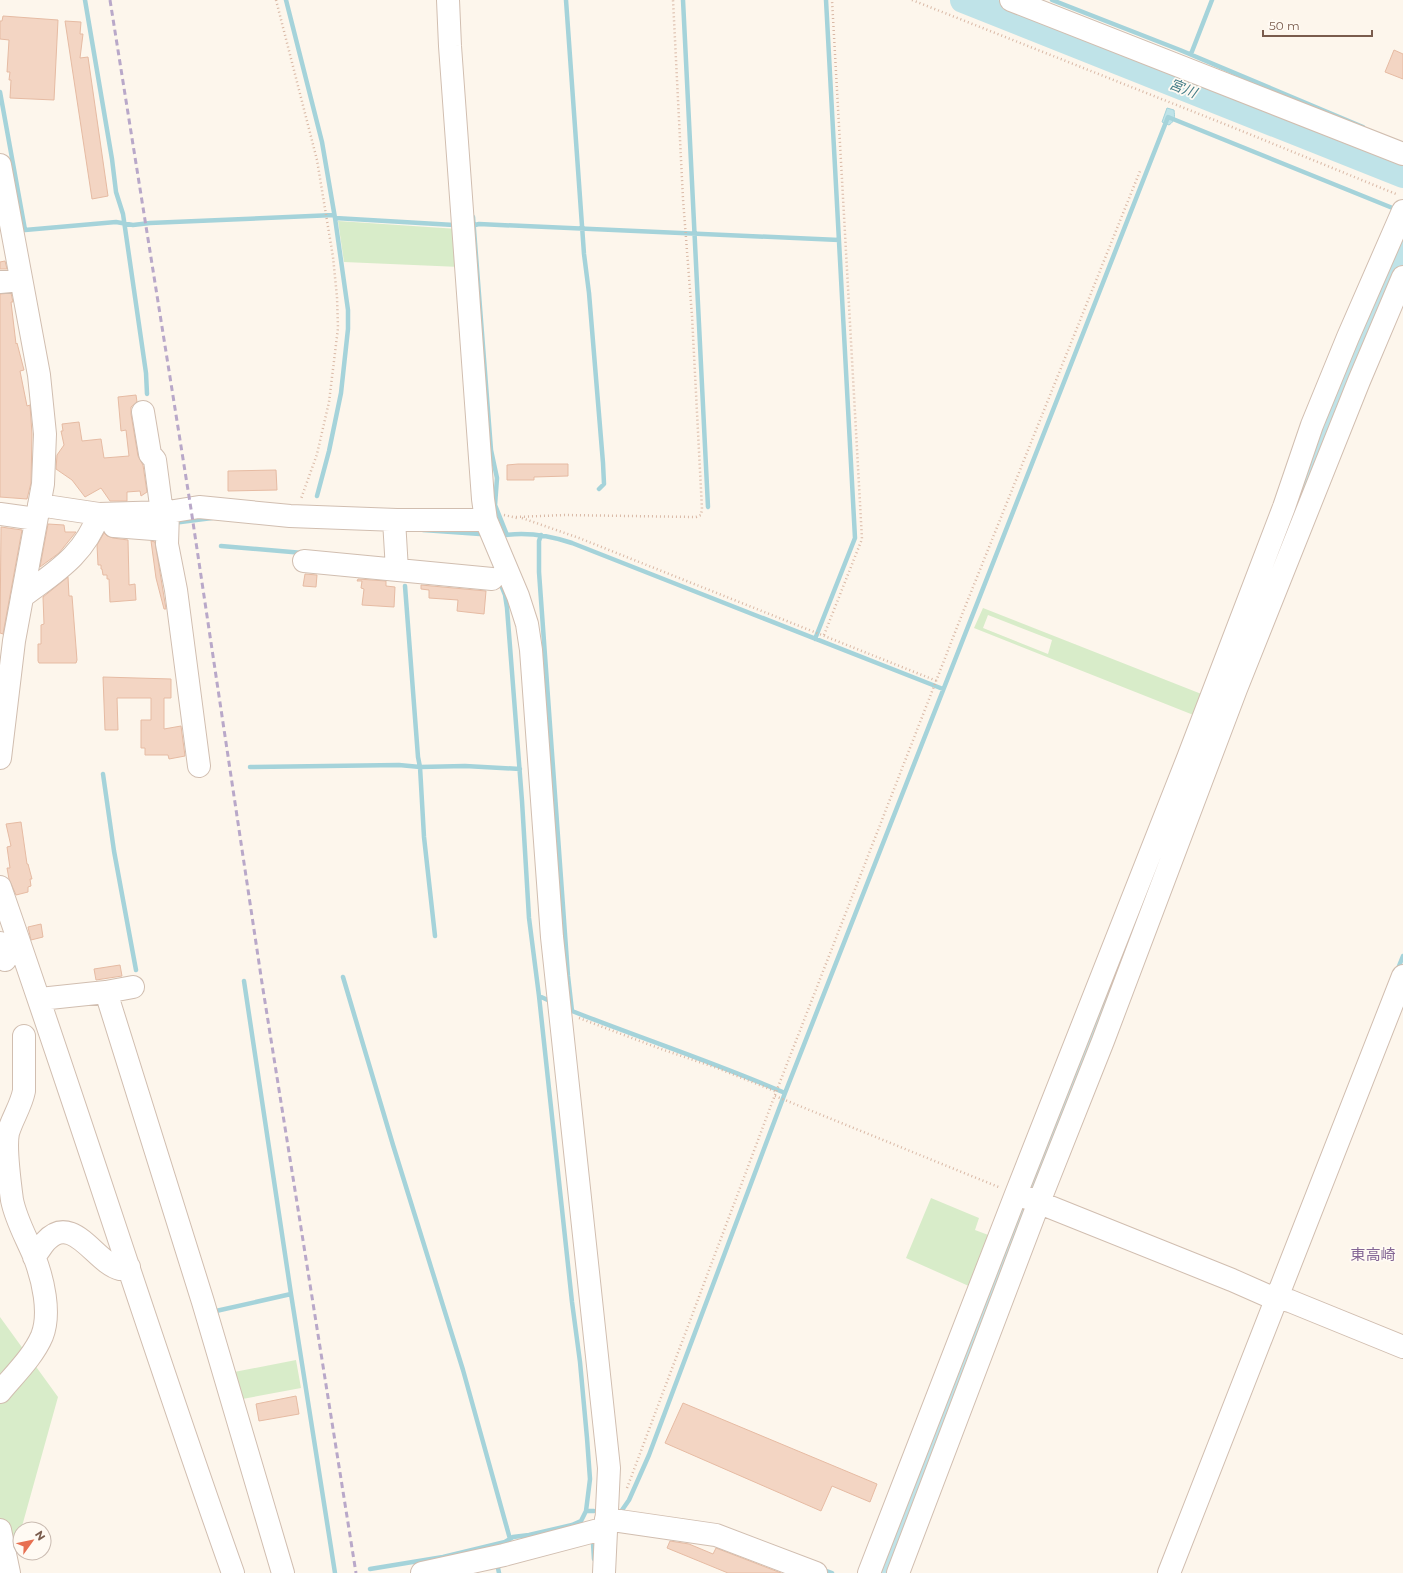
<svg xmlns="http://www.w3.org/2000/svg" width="1403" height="1573" font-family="Montserrat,'Noto Sans JP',sans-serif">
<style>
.green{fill:#d8ecc9;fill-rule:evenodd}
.water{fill:#bfe3e8;stroke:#a5d3da}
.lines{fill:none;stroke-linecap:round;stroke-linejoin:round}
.stream{stroke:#a5d3da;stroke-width:4.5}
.river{stroke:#bfe3e8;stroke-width:26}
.building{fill:#f3d5c3;stroke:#e6bba3}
.minor-casing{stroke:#d1beb0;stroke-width:24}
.path{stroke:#d9b8a5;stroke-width:2.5;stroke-dasharray:1 3;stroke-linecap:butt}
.minor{stroke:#fff;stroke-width:22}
.rail{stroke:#b9a8c9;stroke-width:3;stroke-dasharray:6 4;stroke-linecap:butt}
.labels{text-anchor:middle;stroke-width:3.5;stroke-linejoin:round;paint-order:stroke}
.water-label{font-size:14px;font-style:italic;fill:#437c86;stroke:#fffaf3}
.quarter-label{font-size:15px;fill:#846695;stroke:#fffaf3}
</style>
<rect width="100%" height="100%" fill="#fdf6ec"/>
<path class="green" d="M 338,221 L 458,229 L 460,267 L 344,262 Z
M 983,608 L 1204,695 L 1196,716 L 974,628 ZM 988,615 L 1052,640 L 1048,654 L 983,628 Z
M 931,1198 L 979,1218 L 975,1230 L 991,1236 L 971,1287 L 906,1258 Z
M 0,1317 L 58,1397 L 9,1573 L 0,1573 Z
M 296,1360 L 301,1388 L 237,1400 L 229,1373 Z"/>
<path class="water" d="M 1167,108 L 1174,110 C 1175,117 1175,121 1169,125 L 1162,122 Z"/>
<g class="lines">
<path class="stream" d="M 85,0 L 112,159 L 116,192 L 123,214 L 146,373 L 147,394
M 286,0 L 322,142 L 335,218 L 348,310 L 348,329 L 341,393 L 329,451 L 317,496
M 566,0 L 584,254 L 589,293 L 603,463 L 604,484 L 599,489
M 683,0 L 708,507
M 1052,0 L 1180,50 L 1363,127
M 1191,54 L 1212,0
M 0,92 L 25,230 L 116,222 L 133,225 L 150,223 L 334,215
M 473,217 L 491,450 L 497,478 L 495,505 L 507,535
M 335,218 L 454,225
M 471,226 L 479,224 L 839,240
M 173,523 L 212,518
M 423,530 L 480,534
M 506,535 C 529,532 551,536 572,543 L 943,689
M 541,535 L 539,541 L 539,572 L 568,976 L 572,1011 C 643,1039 716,1063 785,1093
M 221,546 L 303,553
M 499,580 L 505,595 L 507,608 L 522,801 L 529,918 L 539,996 L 550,1001
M 405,586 L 418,757 L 420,767 L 424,837 L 435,936
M 815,639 L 855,538 L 826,0
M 250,767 L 399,765 L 420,767 L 465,766 L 520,769
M 103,774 L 114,851 L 136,970
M 1397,971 L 1403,956
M 343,977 L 393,1145 L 463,1370 L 510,1539
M 244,981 L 291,1294 L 335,1573
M 539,996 L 572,1302 L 580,1362 L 587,1438 L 590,1479 L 586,1511
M 216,1311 L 291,1294
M 620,1513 L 629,1500 L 649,1455 L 785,1093 L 1168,117 L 1395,209
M 593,1543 L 594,1559
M 498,1568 L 499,1573
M 370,1569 L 443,1557 L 505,1542 L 513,1537 L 529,1535 L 572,1525 L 581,1521 L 586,1511 L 594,1511
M 821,1569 L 832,1573"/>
<path class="river" d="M 963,0 L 1403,175
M 1260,599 L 1344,384 L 1403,245
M 884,1573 L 990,1292 L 1118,966"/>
</g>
<path class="building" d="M 3,16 L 58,20 L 54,100 L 10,98 L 11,80 L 9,80 L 10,72 L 7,72 L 9,40 L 0,39 L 0,21 L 2,21 Z
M 65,21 L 81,22 L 80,34 L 83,34 L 80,58 L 88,57 L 108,196 L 92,199 Z
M 1394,50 L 1403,54 L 1403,79 L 1385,72 Z
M 5,261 L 7,269 L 0,269 L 0,262 Z
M 11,293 L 13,302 L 11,302 L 16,344 L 17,343 L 24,370 L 20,371 L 27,406 L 30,405 L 32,434 L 31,483 L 27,499 L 0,497 L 0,294 Z
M 136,395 L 137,402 L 131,407 L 131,414 L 138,456 L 143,465 L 147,492 L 141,496 L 140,491 L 127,492 L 127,501 L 110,501 L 101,488 L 85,497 L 72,480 L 56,469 L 57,455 L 64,445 L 61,431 L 63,431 L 62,424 L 79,422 L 82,441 L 101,439 L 104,458 L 129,456 L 126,430 L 121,431 L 118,397 Z
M 518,464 L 568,464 L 568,476 L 534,477 L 534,480 L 507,480 L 507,465 Z
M 276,470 L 277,490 L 228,491 L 228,471 Z
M 48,524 L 64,525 L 65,532 L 76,532 L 59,553 L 40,567 Z
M 1,527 L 22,530 L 3,634 L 0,633 Z
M 104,533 L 107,536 L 113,538 L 128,540 L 129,582 L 129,585 L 135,584 L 136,600 L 110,602 L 109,579 L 107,579 L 107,575 L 103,575 L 102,569 L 101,569 L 101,565 L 98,565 L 97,545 Z
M 151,541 L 155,542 L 166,609 L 164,609 L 156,578 Z
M 305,574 L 317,575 L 316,587 L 303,586 Z
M 68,577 L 69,596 L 72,596 L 77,660 L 76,663 L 39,663 L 38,661 L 38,644 L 41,644 L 41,625 L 44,624 L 43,597 Z
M 358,579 L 386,581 L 386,586 L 395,587 L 394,607 L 362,605 L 364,589 L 361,588 L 362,581 L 357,581 Z
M 421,585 L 486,591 L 484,614 L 457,611 L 458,600 L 429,598 L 429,590 L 421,589 Z
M 103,677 L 171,679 L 171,698 L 164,698 L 164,729 L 181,726 L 185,756 L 169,759 L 168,755 L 145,755 L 145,748 L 141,748 L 141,720 L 151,720 L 151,698 L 117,698 L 118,730 L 105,730 Z
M 21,822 L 27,864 L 28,864 L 32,879 L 30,879 L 31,886 L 28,887 L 28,892 L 16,895 L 9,879 L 7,868 L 10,868 L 7,847 L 11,846 L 6,824 Z
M 41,924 L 43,937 L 31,940 L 28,927 Z
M 120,965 L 122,976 L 96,980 L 94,969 Z
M 296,1396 L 299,1414 L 259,1421 L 256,1404 Z
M 683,1403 L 877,1484 L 870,1502 L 832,1486 L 821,1511 L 665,1443 Z
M 670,1541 L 689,1544 L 713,1554 L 716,1548 L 781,1573 L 728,1573 L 667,1548 Z"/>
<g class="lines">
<g class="minor-casing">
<path id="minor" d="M 448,0 L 450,46 L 483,499 L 486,520 L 518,596 L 527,624 L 531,650 L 552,937 L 609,1468 L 604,1573
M 1011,0 L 1403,154
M 0,165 L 39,375 L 45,434 L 43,484 L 14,641 L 0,758
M 0,282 L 21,280
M 143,412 L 150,454 L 155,460 L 162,513
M 39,505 L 99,514 L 168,512 L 199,507 L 290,516 L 397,520 L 486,520
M 168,512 L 167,544 L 176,590 L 199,766
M 0,514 L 36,519
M 394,520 L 397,570
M 114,526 L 166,530
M 304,561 L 492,579
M 22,597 C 55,572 84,556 99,514
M 0,887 C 80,1115 152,1346 233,1573
M 0,943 L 5,960
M 106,992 L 203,1302 L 283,1573
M 40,999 L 106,992 L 133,987
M 1025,1197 L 1232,1280 L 1266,1295 L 1290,1301 L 1403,1347
M 34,1257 C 38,1252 41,1247 45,1242 C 73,1211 95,1263 120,1269 C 123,1269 126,1268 129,1267
M 0,1392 C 14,1375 33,1357 42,1336 C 51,1313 43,1279 34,1256 C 26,1237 16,1220 12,1200 C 10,1185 5,1147 8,1133 C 12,1119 21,1106 24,1091 L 24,1036
M 606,1519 L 716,1535 L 816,1573
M 0,1530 L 9,1573
M 422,1573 L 504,1555 L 606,1528
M 869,1573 L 1016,1194 L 1188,758 L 1284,507 L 1312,425 L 1348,337 L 1403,211
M 898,1573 L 1039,1202 L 1103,1041 L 1236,689 L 1359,381 L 1403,277
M 1169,1573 L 1403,976"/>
</g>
<path class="path" d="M 276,0 L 317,160 L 333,257 L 337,297 L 338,328 L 329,402 L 317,454 L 301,499
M 912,0 L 1232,127 L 1396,194
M 504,515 L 517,518
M 516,517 L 564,515 L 696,517 L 701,515 L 702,509 L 692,316 L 683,199 L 673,0
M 522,518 L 579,538 L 937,681
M 824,635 L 862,539 L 832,0
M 579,1018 L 661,1049 L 717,1068 L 777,1092
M 775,1096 L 1001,1188
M 627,1488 L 778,1087 L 961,617 L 1140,171"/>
<use href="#minor" class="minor"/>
<path class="rail" d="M 110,0 L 191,509 L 262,983 L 356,1573"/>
</g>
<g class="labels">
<g class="water-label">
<text transform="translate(1183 88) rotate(22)" y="5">宮川</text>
</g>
<g class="quarter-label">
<text x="1373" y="1260">東高崎</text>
</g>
</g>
<g transform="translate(32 1541) rotate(57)"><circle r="19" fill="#fffaf3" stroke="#cabbb1"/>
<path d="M0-3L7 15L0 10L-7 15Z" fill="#e76f51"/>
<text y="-6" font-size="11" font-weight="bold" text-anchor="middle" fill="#7a5c4d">N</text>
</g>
<path d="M1263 30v6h109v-6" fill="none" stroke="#7a5c4d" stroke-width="2"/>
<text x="1269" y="30" font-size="12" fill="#7a5c4d" stroke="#fffaf3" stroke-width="3" paint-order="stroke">50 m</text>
</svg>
